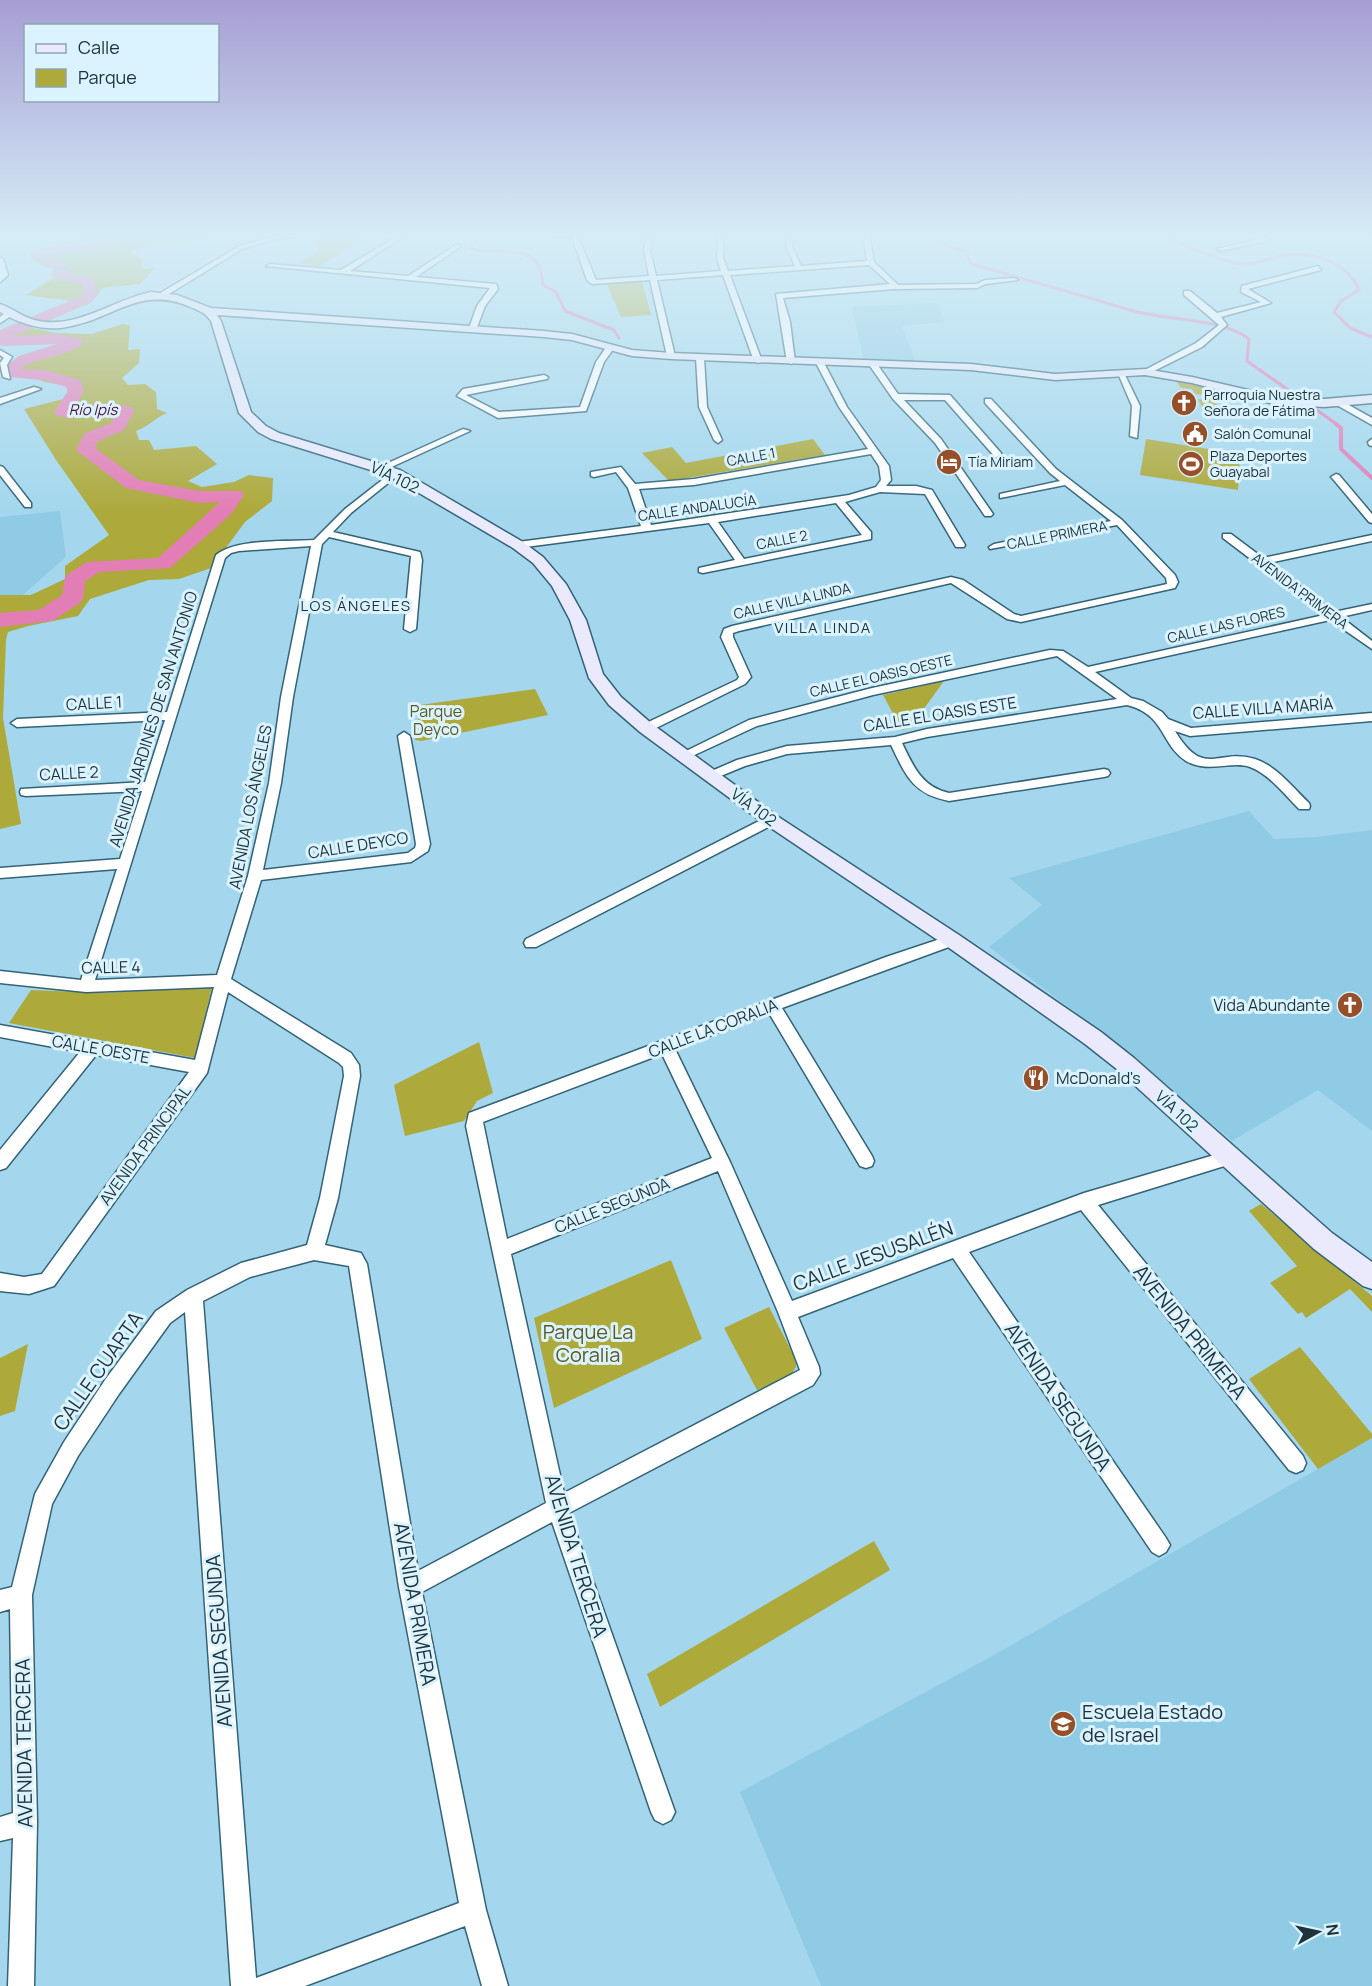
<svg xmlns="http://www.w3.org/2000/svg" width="1372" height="1986" font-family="Manrope,sans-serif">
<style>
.built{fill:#90cbe5}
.green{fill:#ada93b}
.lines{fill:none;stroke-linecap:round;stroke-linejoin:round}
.stream-far1{stroke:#e37db6;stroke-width:3}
.stream{stroke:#e37db6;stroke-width:4}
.river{fill:#e37db6;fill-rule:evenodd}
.minor-casing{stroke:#336376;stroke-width:3}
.secondary-casing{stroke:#336376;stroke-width:3}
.minor{fill:#fff;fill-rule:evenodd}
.secondary{fill:#ebeafc;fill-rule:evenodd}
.labels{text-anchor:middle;stroke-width:6;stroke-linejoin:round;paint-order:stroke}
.far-poi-label{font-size:14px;fill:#1d323a;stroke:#daf3fe;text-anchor:start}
.far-street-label{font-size:14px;fill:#1d323a;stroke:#daf3fe}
.far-water-label{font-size:15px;font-style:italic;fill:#52133a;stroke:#daf3fe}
.far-neighbourhood-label{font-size:15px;letter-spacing:1.5px;fill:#1d323a;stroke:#daf3fe}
.street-label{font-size:16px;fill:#1d323a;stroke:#daf3fe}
.park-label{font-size:16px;fill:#5b5928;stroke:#daf3fe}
.poi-label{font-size:16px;fill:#1d323a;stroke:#daf3fe;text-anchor:end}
.near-street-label{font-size:20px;fill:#1d323a;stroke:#daf3fe}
.near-park-label{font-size:20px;fill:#5b5928;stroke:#daf3fe}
.near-poi-label{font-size:20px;fill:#1d323a;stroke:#daf3fe;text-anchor:start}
</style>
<rect width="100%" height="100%" fill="#a4d7ed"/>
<path class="built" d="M 937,303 L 945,322 L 902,326 L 916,363 L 864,362 L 852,307 Z
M 60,511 L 66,557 L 0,615 L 0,517 Z
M 1249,811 L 1274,839 L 1316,837 L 1372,830 L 1372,1131 L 1318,1090 L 1232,1141 L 1121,1047 L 989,947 L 1042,905 L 1009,878 Z
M 1372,1438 L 1372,1986 L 821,1986 L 740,1792 L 994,1655 Z"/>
<path class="green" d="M 96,234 L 224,234 L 222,239 L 163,242 L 132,250 L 132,255 L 142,258 L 143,269 L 155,268 L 140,284 L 102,288 L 97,296 L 86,306 L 72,301 L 26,295 L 71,267 L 48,268 L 31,259 L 32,252 Z
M 339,234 L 374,234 L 319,266 L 299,263 L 319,251 L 316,249 L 314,237 Z
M 642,281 L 651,315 L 621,317 L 607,284 Z
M 123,324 L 130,326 L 128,350 L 140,349 L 139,363 L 122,378 L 128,385 L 145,384 L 156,392 L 157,409 L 167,413 C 155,418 148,427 136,431 L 139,440 L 149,440 L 154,450 L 196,446 L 217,464 L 188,481 L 202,487 L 234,482 L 249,475 L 273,478 L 272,501 L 245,522 L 211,568 L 179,579 L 149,580 L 90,599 L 78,616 L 28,626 L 8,632 L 6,640 L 3,718 L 21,824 L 0,829 L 0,595 L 31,595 L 65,579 L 65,566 L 109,535 L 56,460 L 24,409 L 67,398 L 68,386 L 45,382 L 15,368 C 29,351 59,355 77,342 L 64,338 L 0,338 L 0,332 L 19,325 L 56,333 L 92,334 Z
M 1152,378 L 1181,379 L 1209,388 L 1218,407 L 1202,407 L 1198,399 L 1208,400 L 1206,395 L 1195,394 L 1192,389 L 1181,388 L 1176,381 Z
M 813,439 L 825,455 L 669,481 L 642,453 L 672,447 L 686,463 Z
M 1146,439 L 1240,454 L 1238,490 L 1140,475 Z
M 944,681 L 910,728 L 902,730 L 883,695 Z
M 535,689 L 548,715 L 421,741 L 415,740 L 420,705 Z
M 212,987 L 195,1058 L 9,1023 L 31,990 L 104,993 Z
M 479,1042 L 493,1093 L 477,1101 L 464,1121 L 405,1136 L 394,1085 Z
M 1261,1204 L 1372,1296 L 1372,1312 L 1350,1289 L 1306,1318 L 1302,1312 L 1298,1314 L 1270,1283 L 1297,1266 L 1249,1211 Z
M 671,1260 L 702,1339 L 554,1408 L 534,1318 Z
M 769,1307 L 796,1360 L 796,1367 L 790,1376 L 757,1390 L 724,1328 Z
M 28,1344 L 15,1411 L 0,1416 L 0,1358 Z
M 1300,1347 L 1372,1434 L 1372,1438 L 1318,1469 L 1249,1379 Z
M 874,1541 L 890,1570 L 660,1707 L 647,1674 Z"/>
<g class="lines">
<path class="stream-far1" d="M 929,234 L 938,242 L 966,252 L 971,264 C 1024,279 1077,294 1130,310 C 1164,321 1221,317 1249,339 L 1247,361 L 1338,425
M 1158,234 C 1184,243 1209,258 1236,263 C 1252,266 1266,259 1281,256 C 1310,250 1347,261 1359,290 L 1341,301 L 1334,312 L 1350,328 L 1372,337
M 483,235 L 470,247 L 471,249 C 490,253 528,245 539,266 C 542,272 542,279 543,285 L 556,292 L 565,311 L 614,330 L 619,338"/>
<path class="stream" d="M 1336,424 L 1341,428 L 1341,449 L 1372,478"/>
<path class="river" d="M 112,234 L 126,234 L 123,240 L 114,246 L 47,255 L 67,264 L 69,267 L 66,272 L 92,278 L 98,292 L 92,302 L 14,336 L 57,334 L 81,339 L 83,342 C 71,357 37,356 20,369 L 44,370 L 80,380 L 84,391 L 75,407 L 110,403 L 131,407 L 134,411 L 124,430 L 98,441 L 95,448 L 139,480 L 199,491 L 241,491 L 244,495 L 231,514 L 170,568 L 99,572 L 85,581 L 83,598 L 80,603 L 52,621 L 0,627 L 0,613 L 39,610 L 62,595 L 65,578 L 68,574 L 87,562 L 158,558 L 220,502 L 199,503 L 126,488 L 76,450 L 84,434 L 111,423 L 115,414 L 71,418 L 57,416 L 54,412 L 68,391 L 66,387 L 43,380 L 8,377 L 2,369 L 19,356 L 57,344 L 3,346 L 0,345 L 0,330 L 81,296 L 84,292 L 81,284 L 53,277 L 51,274 L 54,269 L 30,256 L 34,249 L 105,239 Z"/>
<g class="minor-casing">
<path id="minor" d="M 315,234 L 276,239 L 242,249 L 164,297 L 157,295 L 238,247 L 275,235 Z
M 495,234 L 577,234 L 596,280 L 649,276 L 644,250 L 647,234 L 653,234 L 650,250 L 656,276 L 721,271 L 717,258 L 718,234 L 724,234 L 723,258 L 728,271 L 795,266 L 786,246 L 788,234 L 794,234 L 792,246 L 801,266 L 867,261 L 863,234 L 869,234 L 874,262 L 898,285 L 976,284 L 985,280 L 1014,278 L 1018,280 L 986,284 L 977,288 L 894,289 L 783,298 L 790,322 L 795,362 L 791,364 L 787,362 L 776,294 L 890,284 L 869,265 L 730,275 L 762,361 L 758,363 L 754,361 L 723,275 L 657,280 L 675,356 L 671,358 L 667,356 L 650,280 L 592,284 L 587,280 L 572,237 Z
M 1271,234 L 1280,234 L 1263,242 L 1220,251 L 1217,249 L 1259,239 Z
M 398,236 L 400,239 L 350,271 L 408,276 L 456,245 L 460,245 L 460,247 L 416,277 L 496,284 L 498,289 L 485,306 L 476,330 L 469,328 L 477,306 L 490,288 L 266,266 L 270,264 L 341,270 Z
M 0,257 L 3,259 L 8,275 L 0,282 Z
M 1318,266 L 1321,270 L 1248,289 L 1271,303 L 1221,317 L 1227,325 L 1202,347 L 1148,374 L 1141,372 L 1196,343 L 1219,325 L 1184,295 L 1184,291 L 1190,291 L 1217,313 L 1261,302 L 1241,292 L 1242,286 Z
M 7,312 L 14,314 L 0,323 L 0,317 Z
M 607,346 L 614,348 L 604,362 L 586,411 L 498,418 L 457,396 L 463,389 L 544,375 L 548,377 L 547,379 L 466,395 L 499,412 L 580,407 L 596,362 Z
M 0,350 L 12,357 L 7,365 L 10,379 L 3,377 L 0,363 L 4,358 L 0,355 Z
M 700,356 L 704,358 L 707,407 L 722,440 L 718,443 L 714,440 L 699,407 L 696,358 Z
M 820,361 L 824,363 L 847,407 L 889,466 L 891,480 L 886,486 L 916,486 L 932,490 L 965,545 L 964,547 L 956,547 L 925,494 L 880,492 L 845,502 L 871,532 L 871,539 L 703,573 L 699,572 L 699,568 L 735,560 L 709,523 L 518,548 L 513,545 L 518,542 L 641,526 L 628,488 L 616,472 L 594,477 L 591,476 L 591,472 L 621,467 L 635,484 L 694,479 L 868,449 L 839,407 L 816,363 ZM 871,454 L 879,466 L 881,480 L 876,487 L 849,495 L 651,525 L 639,489 L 694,485 ZM 836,503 L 862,535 L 744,559 L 718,522 Z
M 871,364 L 877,364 L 898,394 L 950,395 L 1001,453 L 1001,457 L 995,457 L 945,400 L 904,400 L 941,439 L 993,514 L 991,516 L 985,516 L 935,443 L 893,399 L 870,366 Z
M 1117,371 L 1124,373 L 1140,406 L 1137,438 L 1130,436 L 1132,406 Z
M 34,387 L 41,389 L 0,404 L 0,398 Z
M 985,399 L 991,399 L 1056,469 L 1122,520 L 1175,575 L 1178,582 L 1175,588 L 1021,622 L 1007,619 L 951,583 L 739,631 L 733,633 L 733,637 L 751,677 L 745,684 L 650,731 L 642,731 L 642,725 L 737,680 L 739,677 L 721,637 L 724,629 L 732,626 L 951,577 L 963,580 L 1014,614 L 1021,616 L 1167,584 L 1166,578 L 1117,525 L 990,549 L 989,547 L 994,544 L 1111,521 L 1065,485 L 1000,498 L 1000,494 L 1060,481 L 1050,473 L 985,403 Z
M 1338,399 L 1372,418 L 1372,425 L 1335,404 L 1334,402 Z
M 463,429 L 470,431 L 385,470 L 377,468 Z
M 1372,439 L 1372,446 L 1369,445 L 1368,442 Z
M 0,466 L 3,467 L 31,503 L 31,507 L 25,507 L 0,475 Z
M 395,470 L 400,473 L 398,475 L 351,513 L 333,532 L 420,552 L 422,560 L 416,629 L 410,632 L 404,629 L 411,556 L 329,537 L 322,544 L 293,697 L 281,783 L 263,870 L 408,853 L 415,848 L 416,844 L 398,736 L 404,732 L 410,736 L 430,844 L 428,851 L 411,862 L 261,880 L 231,979 L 351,1053 L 359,1065 L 360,1076 L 338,1198 L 325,1245 L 361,1253 L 367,1264 L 418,1571 L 546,1503 L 466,1126 L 469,1113 L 886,957 L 952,935 L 957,936 L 959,940 L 957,944 L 782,1008 L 872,1156 L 874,1161 L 872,1166 L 866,1168 L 860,1166 L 769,1013 L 675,1049 L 730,1162 L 792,1301 L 1084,1193 L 1228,1151 L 1234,1153 L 1236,1158 L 1234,1163 L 1098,1205 L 1303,1456 L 1306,1463 L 1303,1470 L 1296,1473 L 1289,1470 L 1081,1210 L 969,1252 L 1166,1538 L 1170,1545 L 1166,1552 L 1159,1556 L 1152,1552 L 953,1258 L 798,1317 L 819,1367 L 820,1374 L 813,1385 L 569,1513 L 675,1812 L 671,1820 L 663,1824 L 655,1820 L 651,1812 L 552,1522 L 422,1592 L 486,1910 L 508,1986 L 482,1986 L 465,1926 L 305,1986 L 231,1986 L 185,1312 L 170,1323 L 119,1394 L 78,1456 L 52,1504 L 32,1595 L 37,1822 L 34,1986 L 8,1986 L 13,1838 L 0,1841 L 0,1817 L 13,1813 L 10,1609 L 0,1612 L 0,1590 L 12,1587 L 35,1494 L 64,1442 L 105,1380 L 156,1311 L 187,1290 L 241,1263 L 307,1245 L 320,1198 L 344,1076 L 343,1067 L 339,1063 L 228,992 L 207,1073 L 54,1286 L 29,1294 L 0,1291 L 0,1273 L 24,1277 L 42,1274 L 189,1072 L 96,1055 L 6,1168 L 0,1170 L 0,1150 L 80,1052 L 0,1037 L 0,1025 L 195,1060 L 214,987 L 86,992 L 0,983 L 0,971 L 81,980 L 117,869 L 0,878 L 0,868 L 120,859 L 142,791 L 26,796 L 21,795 L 20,792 L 21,789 L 145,782 L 165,720 L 17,727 L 11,723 L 17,719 L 167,712 L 216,555 C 236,538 288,542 314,540 L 345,509 ZM 311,546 L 281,697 L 269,783 L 248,876 L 217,975 L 95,980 L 225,558 L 231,553 L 239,551 ZM 662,1054 L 712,1158 L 507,1239 L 483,1122 ZM 718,1171 L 778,1312 L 800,1370 L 564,1493 L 511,1254 ZM 314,1260 L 349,1266 L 399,1587 L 459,1903 L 256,1978 L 203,1301 L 250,1277 Z
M 1336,474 L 1339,475 L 1372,514 L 1372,523 L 1369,522 L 1333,479 L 1331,477 Z
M 1223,534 L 1231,534 L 1263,558 L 1372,535 L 1372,541 L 1269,563 L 1334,612 L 1372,604 L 1372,610 L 1341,617 L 1372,641 L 1372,649 L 1330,620 L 1095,672 L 1131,698 L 1143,701 L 1162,712 L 1168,719 L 1191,728 L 1372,713 L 1372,721 L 1190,736 L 1175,731 C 1205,780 1217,747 1255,759 C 1277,766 1293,788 1309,803 L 1310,806 L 1309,809 L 1299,809 C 1285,795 1269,774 1250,767 C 1231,760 1209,774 1186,761 C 1160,744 1166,715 1127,705 L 927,737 L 902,743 C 913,766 922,787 949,793 L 1104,769 L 1108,770 L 1110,773 L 1108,776 L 1104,777 L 949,801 C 913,794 906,776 891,745 L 787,754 L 745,766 L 711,780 L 705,776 L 707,773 L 737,760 L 787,746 L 895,737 L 927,729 L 1117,699 L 1057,656 L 873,695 L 757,726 L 688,758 L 680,758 L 678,755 L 749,720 L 872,688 L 1050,650 L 1063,651 L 1088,667 L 1324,615 L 1223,538 Z
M 771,815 L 778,820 L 776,823 L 536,947 L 526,947 L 524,943 L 526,939 Z"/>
</g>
<g class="secondary-casing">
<path id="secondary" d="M 151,292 L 177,295 L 211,308 L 544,331 L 572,334 L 632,350 L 671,353 L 971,364 L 1055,374 L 1145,369 L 1192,377 L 1274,396 L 1324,399 L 1372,395 L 1372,403 L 1324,407 L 1274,404 L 1192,383 L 1145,375 L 1055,380 L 971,370 L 671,359 L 632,356 L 572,340 L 544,337 L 217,315 L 221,321 L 251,412 L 266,426 L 279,433 L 400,470 L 523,542 L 543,557 L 566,584 L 586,620 L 603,674 L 621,697 L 652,724 L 777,816 L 959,935 L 1101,1032 L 1134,1058 L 1332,1233 L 1372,1262 L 1372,1289 L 1363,1286 L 1314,1249 L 1118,1070 L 1085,1044 L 945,945 L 765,824 L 640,732 L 609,705 L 589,678 L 570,620 L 552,586 L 533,563 L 513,548 L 390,476 L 271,439 L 258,432 L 239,413 L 211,321 C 205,312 198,310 188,306 C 137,285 111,322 61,328 C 39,330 19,323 0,312 L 0,304 C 12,308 21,316 34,320 C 75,331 112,300 151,292 Z"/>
</g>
<use href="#minor" class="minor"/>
<use href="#secondary" class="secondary"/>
</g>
<linearGradient id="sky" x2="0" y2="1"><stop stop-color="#a69ed4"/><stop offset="0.46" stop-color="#d6edf7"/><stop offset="1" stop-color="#d6edf7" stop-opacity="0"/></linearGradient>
<rect width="1372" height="512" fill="url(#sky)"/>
<defs>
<g id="church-disc" transform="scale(1.35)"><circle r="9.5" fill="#964f29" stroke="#daf3fe"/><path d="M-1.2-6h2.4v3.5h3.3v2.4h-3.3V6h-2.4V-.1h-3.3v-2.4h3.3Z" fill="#fff"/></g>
<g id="civic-disc" transform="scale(1.35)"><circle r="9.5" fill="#964f29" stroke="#daf3fe"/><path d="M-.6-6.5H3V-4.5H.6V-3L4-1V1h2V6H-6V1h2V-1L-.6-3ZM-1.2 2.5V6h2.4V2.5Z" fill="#fff"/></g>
<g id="hotel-disc" transform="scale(1.35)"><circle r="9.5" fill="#964f29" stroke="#daf3fe"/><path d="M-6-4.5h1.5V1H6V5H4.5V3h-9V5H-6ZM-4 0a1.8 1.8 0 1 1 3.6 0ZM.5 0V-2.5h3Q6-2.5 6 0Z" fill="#fff"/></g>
<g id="stadium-disc" transform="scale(1.35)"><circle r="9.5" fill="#964f29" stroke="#daf3fe"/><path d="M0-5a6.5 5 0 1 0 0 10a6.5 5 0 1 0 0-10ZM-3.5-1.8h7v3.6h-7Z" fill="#fff"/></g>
<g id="restaurant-disc" transform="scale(1.35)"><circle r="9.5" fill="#964f29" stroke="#daf3fe"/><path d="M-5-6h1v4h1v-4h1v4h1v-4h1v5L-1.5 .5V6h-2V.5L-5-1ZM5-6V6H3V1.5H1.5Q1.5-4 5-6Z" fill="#fff"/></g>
<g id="school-disc" transform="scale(1.35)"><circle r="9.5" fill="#964f29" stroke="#daf3fe"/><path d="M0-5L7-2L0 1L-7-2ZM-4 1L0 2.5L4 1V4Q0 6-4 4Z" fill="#fff"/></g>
</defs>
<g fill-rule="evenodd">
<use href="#church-disc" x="1184" y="403"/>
<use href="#civic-disc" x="1195" y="434"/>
<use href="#hotel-disc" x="949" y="462"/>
<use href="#stadium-disc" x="1191" y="464"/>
<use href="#church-disc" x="1350" y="1005"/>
<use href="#restaurant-disc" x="1036" y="1078"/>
<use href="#school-disc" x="1063" y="1724"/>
</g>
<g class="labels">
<g class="far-poi-label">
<text x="1204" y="400">Parroquia Nuestra<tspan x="1204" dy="16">Señora de Fátima</tspan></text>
<text x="1214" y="439">Salón Comunal</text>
<text x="1210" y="461">Plaza Deportes<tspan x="1210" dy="16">Guayabal</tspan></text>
<text x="968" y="467">Tía Miriam</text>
</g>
<g class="far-street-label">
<text transform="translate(751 457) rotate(-10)" y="5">CALLE 1</text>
<text transform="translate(697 508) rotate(-8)" y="5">CALLE ANDALUCÍA</text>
<text transform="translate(1057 535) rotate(-11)" y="5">CALLE PRIMERA</text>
<text transform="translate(782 540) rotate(-11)" y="5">CALLE 2</text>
<text transform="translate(1300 591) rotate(37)" y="5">AVENIDA PRIMERA</text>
<text transform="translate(792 601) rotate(-13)" y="5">CALLE VILLA LINDA</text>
<text transform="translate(1226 625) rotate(-13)" y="5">CALLE LAS FLORES</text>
<text transform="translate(881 676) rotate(-13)" y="5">CALLE EL OASIS OESTE</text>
</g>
<g class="far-water-label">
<text x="93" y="415">Río Ipís</text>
</g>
<g class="far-neighbourhood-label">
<text x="356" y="611">LOS ÁNGELES</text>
<text x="823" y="633">VILLA LINDA</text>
</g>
<g class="street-label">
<text transform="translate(395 477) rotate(26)" y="6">VÍA 102</text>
<text transform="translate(94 703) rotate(-3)" y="6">CALLE 1</text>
<text transform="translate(1263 708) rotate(-4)" y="6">CALLE VILLA MARÍA</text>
<text transform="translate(940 714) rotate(-9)" y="6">CALLE EL OASIS ESTE</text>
<text transform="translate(153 719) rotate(-73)" y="6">AVENIDA JARDINES DE SAN ANTONIO</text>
<text transform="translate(69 773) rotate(-3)" y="6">CALLE 2</text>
<text transform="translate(250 807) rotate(-79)" y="6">AVENIDA LOS ÁNGELES</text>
<text transform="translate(754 807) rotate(36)" y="6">VÍA 102</text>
<text transform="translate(358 845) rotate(-9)" y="6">CALLE DEYCO</text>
<text transform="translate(111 967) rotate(-1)" y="6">CALLE 4</text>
<text transform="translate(713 1028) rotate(-21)" y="6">CALLE LA CORALIA</text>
<text transform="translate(101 1049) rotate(10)" y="6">CALLE OESTE</text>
<text transform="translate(1177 1111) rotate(43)" y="6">VÍA 102</text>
<text transform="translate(145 1145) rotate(-54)" y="6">AVENIDA PRINCIPAL</text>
<text transform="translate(612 1205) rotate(-22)" y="6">CALLE SEGUNDA</text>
</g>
<g class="park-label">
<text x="436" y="717">Parque<tspan x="436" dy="18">Deyco</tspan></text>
</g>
<g class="poi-label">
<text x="1330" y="1011">Vida Abundante</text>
<text x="1056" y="1084" text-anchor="start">McDonald's</text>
</g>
<g class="near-street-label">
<text transform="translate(873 1256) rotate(-20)" y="7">CALLE JESUSALÉN</text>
<text transform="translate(1190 1332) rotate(51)" y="7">AVENIDA PRIMERA</text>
<text transform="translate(98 1371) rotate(-55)" y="7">CALLE CUARTA</text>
<text transform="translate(1058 1397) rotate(56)" y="7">AVENIDA SEGUNDA</text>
<text transform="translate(576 1556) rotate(73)" y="7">AVENIDA TERCERA</text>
<text transform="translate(415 1604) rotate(80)" y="7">AVENIDA PRIMERA</text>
<text transform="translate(219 1641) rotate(-94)" y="7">AVENIDA SEGUNDA</text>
<text transform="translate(24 1743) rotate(-91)" y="7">AVENIDA TERCERA</text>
</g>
<g class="near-park-label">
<text x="588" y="1339">Parque La<tspan x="588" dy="23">Coralia</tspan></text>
</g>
<g class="near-poi-label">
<text x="1082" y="1719">Escuela Estado<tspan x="1082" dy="23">de Israel</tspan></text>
</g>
</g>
<rect x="24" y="24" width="195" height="78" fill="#daf3fe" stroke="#8ea6b0" stroke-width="1.5"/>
<rect x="36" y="44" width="30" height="9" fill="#ebeafc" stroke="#8ea6b0" stroke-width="1.5"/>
<text x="78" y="54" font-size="18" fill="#1d323a">Calle</text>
<rect x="36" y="69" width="30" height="18" fill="#ada93b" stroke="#8ea6b0" stroke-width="1.5"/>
<text x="78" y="84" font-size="18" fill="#1d323a">Parque</text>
<g transform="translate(1318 1932) rotate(82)" stroke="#daf3fe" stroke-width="4.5" paint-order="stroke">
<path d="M0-4.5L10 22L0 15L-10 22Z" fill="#1d323a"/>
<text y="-9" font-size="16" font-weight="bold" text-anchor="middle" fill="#1d323a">N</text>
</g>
</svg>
